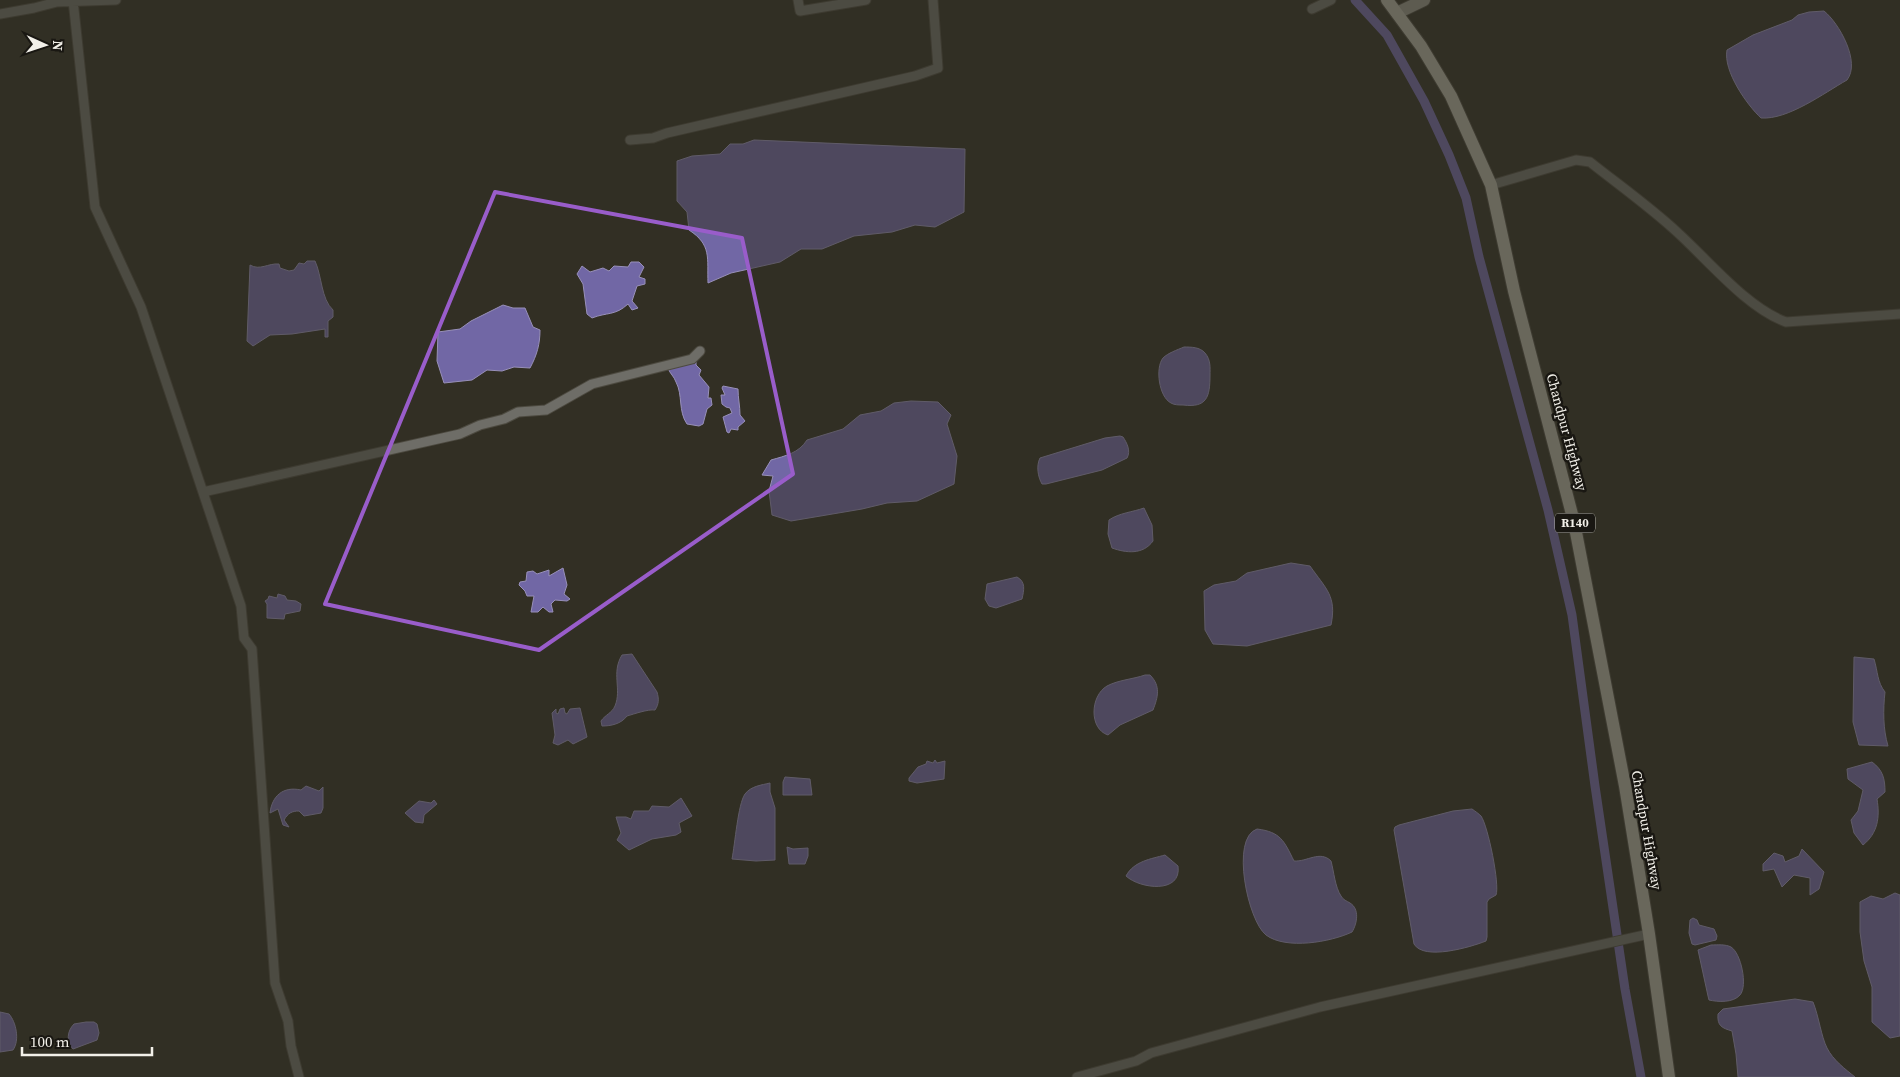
<svg xmlns="http://www.w3.org/2000/svg" width="1900" height="1077" font-family="'Source Serif 4',serif">
<style>
.water{fill:#7167a5;stroke:#9890b9}
.lines{fill:none;stroke-linecap:round;stroke-linejoin:round}
.canal{stroke:#7167a5;stroke-width:9}
.minor-casing{stroke:#4d4a40;stroke-width:11}
.secondary-casing{stroke:#4d4a40;stroke-width:14}
.primary-casing{stroke:#4d4a40;stroke-width:14}
.minor{stroke:#6e6d67;stroke-width:9}
.secondary{stroke:#929086;stroke-width:12}
.primary{stroke:#adaa9e;stroke-width:12}
.marked{fill:none;stroke:#995dca;stroke-width:4;stroke-linejoin:round}
.labels{text-anchor:middle;stroke-width:5;stroke-linejoin:round;paint-order:stroke}
.shield{fill:#191712;stroke:#b1afa8;stroke-width:1}
.shield-label{font-size:12px;font-weight:bold;fill:#f2f0e9}
.street-label{font-size:14px;fill:#f2f0e9;stroke:#191712}
</style>
<rect width="100%" height="100%" fill="#322f24"/>
<path class="water" d="M 1824,11 C 1839,23 1861,62 1847,80 C 1824,93 1788,120 1761,118 C 1747,105 1723,71 1727,50 L 1753,35 L 1792,20 L 1798,15 L 1809,12 Z
M 754,140 L 965,149 L 964,212 L 935,227 L 915,225 L 892,232 L 854,236 L 822,249 L 801,249 L 780,262 L 731,273 L 708,283 C 707,258 712,245 689,230 L 687,212 L 677,201 L 677,161 L 692,156 L 720,154 L 730,144 L 743,144 Z
M 307,261 L 315,261 C 322,276 321,299 333,310 L 333,317 L 328,321 L 328,337 L 325,337 L 325,329 L 292,334 L 270,335 L 253,346 L 247,341 L 250,265 C 260,271 268,263 279,264 L 280,268 L 289,271 L 294,270 L 299,263 L 304,264 Z
M 631,262 L 639,262 L 644,267 L 639,277 L 645,279 L 645,284 L 637,286 L 632,301 L 638,308 L 632,310 L 628,304 C 615,316 607,312 592,318 L 587,314 L 583,284 L 577,274 L 582,266 L 590,272 L 603,268 L 609,271 L 614,266 L 628,267 Z
M 503,305 L 513,308 L 525,308 L 533,327 L 540,330 C 540,344 537,355 530,368 L 514,367 L 502,371 L 487,370 L 472,380 L 444,383 L 437,361 L 438,332 L 460,329 L 471,321 Z
M 1184,347 C 1191,347 1200,347 1205,353 C 1211,360 1210,368 1210,375 C 1210,397 1207,408 1183,405 C 1179,405 1174,405 1171,403 C 1159,397 1155,368 1163,358 C 1168,353 1177,350 1184,347 Z
M 696,362 L 696,365 L 701,370 L 699,375 L 709,387 L 708,398 L 711,398 L 712,405 L 707,409 L 703,424 L 699,426 L 687,424 C 678,411 683,395 676,382 C 674,376 670,374 668,368 Z
M 723,386 L 738,389 C 738,398 740,406 740,415 L 745,421 L 738,427 L 738,430 L 731,429 L 729,433 L 727,432 L 723,417 L 732,413 L 730,408 L 726,407 L 722,404 L 721,395 L 725,395 L 722,388 Z
M 911,401 L 938,402 L 951,415 L 947,424 L 957,456 L 954,484 L 917,501 L 887,503 L 862,509 L 791,521 L 772,515 L 769,491 L 773,476 L 762,475 L 771,460 C 785,456 799,453 807,440 L 843,429 L 860,415 L 881,411 L 894,403 Z
M 1120,436 L 1123,437 C 1127,443 1131,451 1127,458 L 1102,470 L 1046,484 L 1042,484 C 1038,477 1036,466 1040,458 L 1105,438 Z
M 1144,508 L 1152,525 L 1153,541 C 1143,555 1126,553 1112,548 L 1108,534 L 1109,520 C 1119,513 1133,512 1144,508 Z
M 1291,563 L 1310,566 C 1326,589 1337,596 1331,625 L 1247,646 L 1213,644 L 1205,630 L 1204,591 L 1214,585 L 1236,581 L 1247,573 Z
M 563,568 L 567,585 L 564,594 L 570,599 L 567,601 L 555,600 L 551,604 L 553,612 L 549,612 L 543,607 L 538,612 L 531,612 L 534,596 L 527,596 L 525,591 L 519,585 L 520,582 L 526,581 L 527,572 L 533,571 L 537,574 L 549,570 L 549,576 Z
M 1017,577 C 1026,582 1024,590 1022,599 L 996,608 L 989,606 L 985,599 L 987,584 Z
M 278,594 L 285,596 L 287,600 L 296,601 L 301,604 L 300,611 L 285,614 L 284,619 L 267,618 L 267,604 L 265,601 L 268,599 L 269,596 L 277,598 Z
M 632,654 L 657,692 C 659,699 659,704 655,710 C 648,709 634,714 627,716 C 621,724 611,726 602,726 L 601,721 C 605,715 612,713 615,706 C 622,689 611,673 622,655 Z
M 1854,657 L 1874,659 C 1878,672 1877,682 1885,692 C 1883,710 1883,729 1888,746 L 1859,745 L 1853,722 Z
M 1145,675 L 1150,675 C 1161,686 1158,697 1153,710 L 1120,725 L 1108,735 C 1089,729 1090,696 1107,686 C 1118,680 1134,679 1145,675 Z
M 564,708 L 565,713 L 567,714 L 570,709 L 580,708 L 587,737 L 573,744 L 568,740 L 558,745 L 553,743 L 555,735 L 552,713 L 556,709 L 556,713 L 558,714 L 560,709 Z
M 935,760 L 937,763 L 945,761 L 944,779 L 917,783 L 909,781 L 909,778 L 918,767 L 926,764 L 927,761 L 933,763 Z
M 1872,762 C 1883,770 1885,779 1885,792 L 1877,799 C 1880,817 1878,833 1863,845 L 1854,833 L 1851,820 L 1858,811 L 1863,790 L 1848,779 L 1847,769 Z
M 785,777 L 810,779 L 812,795 L 783,795 L 783,782 Z
M 770,783 L 770,792 L 775,808 L 775,860 L 756,861 L 732,859 C 735,844 738,804 745,794 C 751,786 762,785 770,783 Z
M 306,786 L 319,791 L 323,787 L 323,808 L 321,813 L 304,816 L 299,811 C 292,811 288,813 284,820 L 289,827 L 283,825 L 278,809 L 270,813 C 272,796 283,786 301,790 Z
M 681,798 L 692,816 L 679,823 L 681,832 L 676,835 L 652,839 L 629,850 L 617,840 L 621,833 L 616,817 L 626,817 L 631,819 L 634,811 L 649,811 L 652,806 L 669,807 Z
M 434,800 L 437,804 L 424,815 L 423,823 L 415,822 L 405,813 L 419,801 L 431,803 Z
M 1472,809 C 1475,811 1479,814 1481,816 C 1488,826 1500,885 1496,895 L 1489,899 L 1487,902 L 1487,937 L 1486,941 C 1471,947 1424,961 1414,944 L 1394,830 L 1395,827 L 1399,825 L 1453,811 Z
M 1257,829 C 1281,832 1284,841 1294,861 C 1307,862 1320,850 1331,861 C 1334,872 1335,887 1341,896 C 1343,900 1347,901 1350,903 C 1360,909 1357,924 1352,932 C 1331,942 1286,950 1266,935 C 1248,921 1230,838 1257,829 Z
M 787,847 L 793,849 L 808,848 L 808,856 L 805,864 L 789,864 Z
M 1802,849 L 1824,872 L 1819,889 L 1810,895 L 1810,878 L 1794,875 L 1782,887 L 1774,869 L 1763,871 L 1763,864 L 1774,853 L 1783,856 L 1785,862 L 1799,856 Z
M 1165,855 L 1178,866 C 1182,894 1140,889 1126,876 C 1134,861 1151,859 1165,855 Z
M 1895,893 L 1900,895 L 1900,1036 L 1890,1038 L 1872,1022 L 1872,987 L 1864,961 L 1860,932 L 1860,902 L 1871,896 L 1883,899 Z
M 1693,918 L 1697,920 L 1699,925 L 1714,929 L 1717,936 L 1716,940 L 1695,945 L 1692,944 L 1689,933 L 1690,920 Z
M 1711,945 C 1718,945 1725,944 1731,947 C 1741,953 1748,986 1740,995 C 1733,1003 1718,1002 1709,1000 L 1708,996 L 1698,950 Z
M 1795,999 L 1813,1002 C 1819,1017 1821,1036 1827,1048 C 1833,1060 1845,1069 1855,1077 L 1738,1077 L 1736,1054 L 1732,1031 C 1722,1028 1717,1026 1718,1014 L 1723,1009 Z
M 0,1012 L 9,1014 C 16,1022 20,1040 13,1050 L 0,1052 Z
M 86,1022 L 94,1022 L 97,1024 L 99,1033 L 97,1040 L 73,1049 C 66,1042 67,1031 74,1024 Z"/>
<g class="lines">
<path class="canal" d="M 1355,0 L 1387,35 L 1424,101 L 1449,155 L 1466,198 L 1479,257 L 1548,510 L 1572,615 L 1595,786 L 1625,989 L 1641,1077"/>
<g class="minor-casing">
<path id="minor" d="M 73,0 L 95,207 L 141,307 L 241,606 L 244,638 L 252,649 L 275,983 L 288,1021 L 291,1046 L 299,1077
M 798,0 L 800,11 L 866,0
M 1312,9 L 1331,0
M 0,14 L 34,8 L 57,2 L 116,0
M 630,140 L 653,138 L 667,133 L 915,76 L 938,68 L 933,0
M 1491,185 L 1576,160 L 1590,162 C 1619,185 1650,207 1677,232 C 1708,260 1747,308 1786,322 L 1900,314
M 203,492 L 460,434 L 480,425 L 504,419 L 518,412 L 546,410 L 592,384 L 692,359 L 700,351
M 1077,1077 L 1136,1061 L 1151,1053 L 1320,1007 L 1649,934"/>
</g>
<g class="secondary-casing">
<path id="secondary" d="M 1397,13 L 1424,0"/>
</g>
<g class="primary-casing">
<path id="primary" d="M 1387,0 L 1421,46 L 1451,96 L 1491,185 L 1514,291 L 1574,522 L 1625,786 L 1649,934 L 1669,1077"/>
</g>
<use href="#minor" class="minor"/>
<use href="#secondary" class="secondary"/>
<use href="#primary" class="primary"/>
</g>
<path d="M0 0H1900V1077H0ZM 495,192 L 742,238 L 793,474 L 539,650 L 325,604 Z" fill="#322f24" fill-opacity=".55" fill-rule="evenodd"/>
<path class="marked" d="M 495,192 L 742,238 L 793,474 L 539,650 L 325,604 Z"/>
<g class="labels">
<rect class="shield" x="1555" y="513.5" width="40" height="19" rx="4"/>
<g class="shield-label">
<text x="1575" y="527">R140</text>
</g>
<g class="street-label">
<text transform="translate(1567 432) rotate(75)" y="5">Chandpur Highway</text>
<text transform="translate(1647 830) rotate(80)" y="5">Chandpur Highway</text>
</g>
</g>
<g transform="translate(45 45) rotate(93)" stroke="#191712" stroke-width="4" paint-order="stroke">
<path d="M0-4L9 19L0 12L-9 19Z" fill="#f2f0e9"/>
<text y="-8" font-size="14" font-weight="bold" text-anchor="middle" fill="#f2f0e9">N</text>
</g>
<path d="M22 1047v8h130v-8" fill="none" stroke="#f2f0e9" stroke-width="2.5"/>
<text x="30" y="1047" font-size="15" fill="#f2f0e9" stroke="#191712" stroke-width="4" paint-order="stroke">100 m</text>
</svg>
